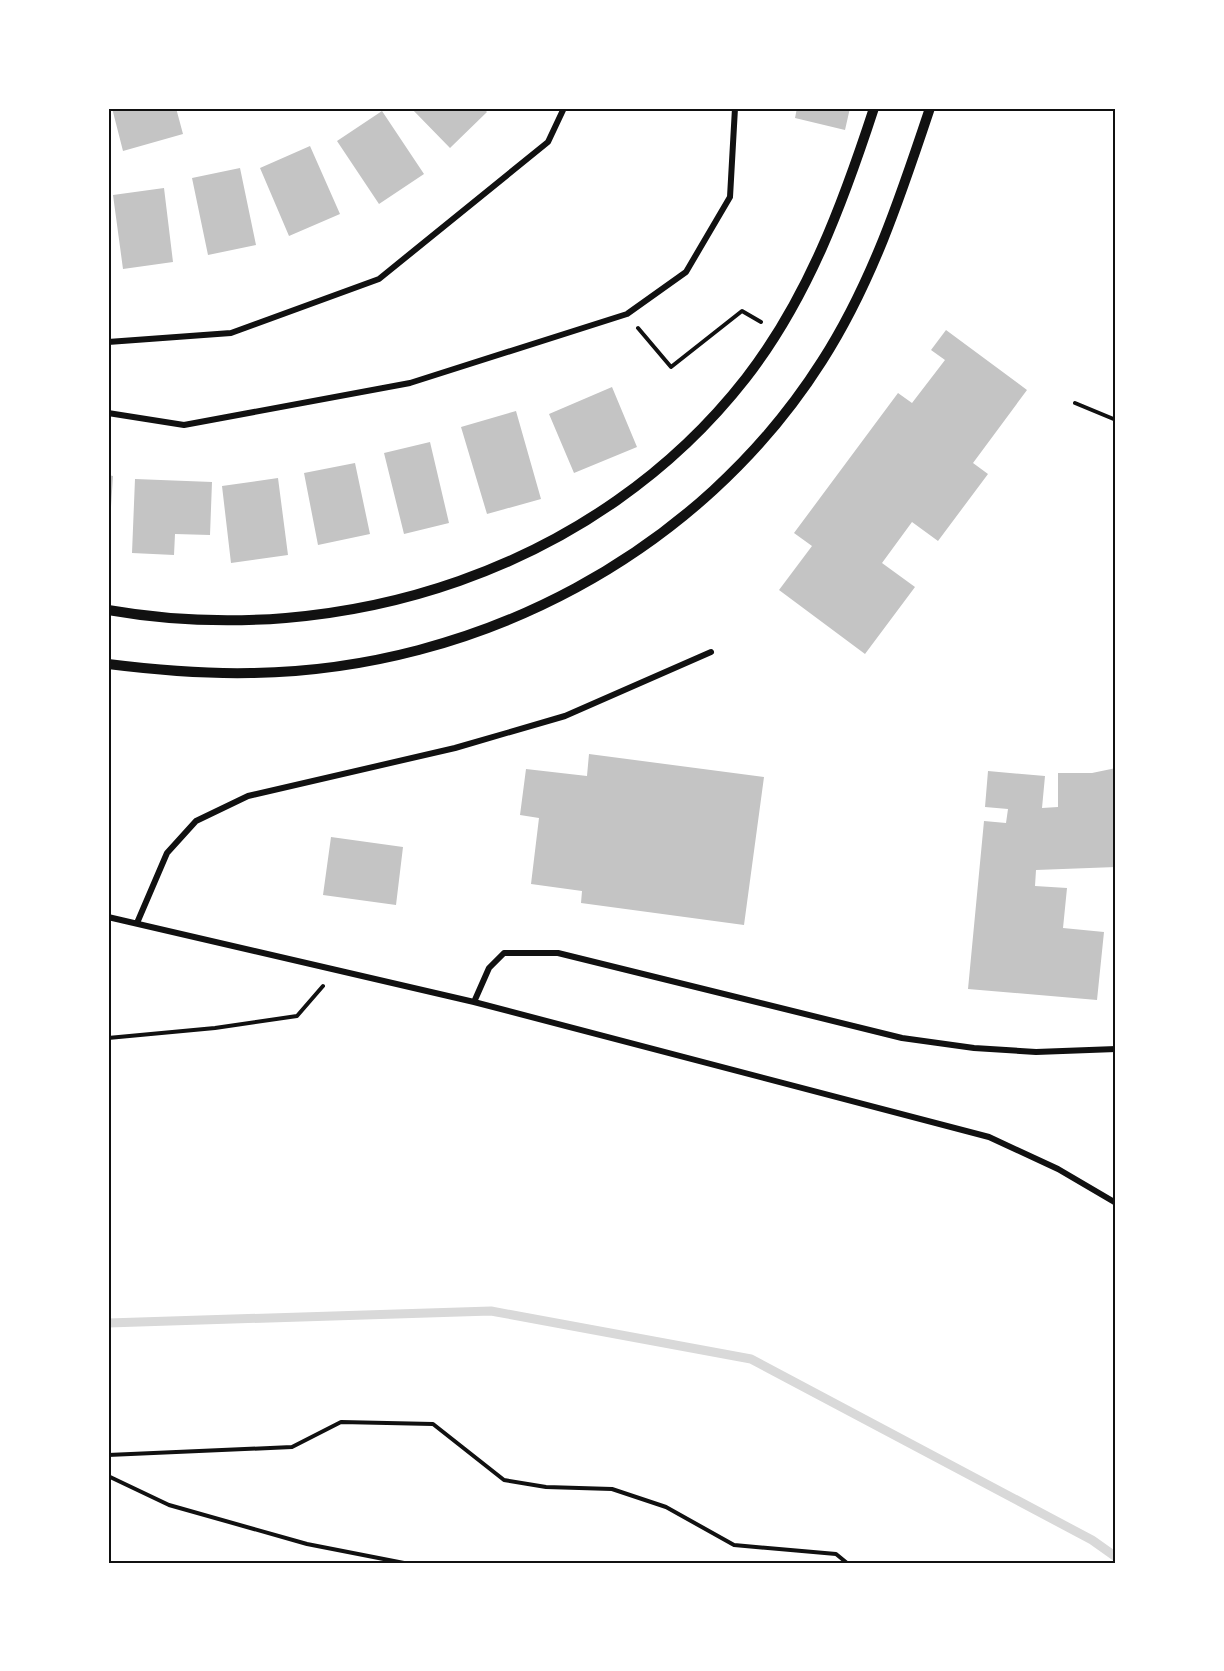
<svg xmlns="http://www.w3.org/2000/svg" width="1224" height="1671" font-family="Mulish,sans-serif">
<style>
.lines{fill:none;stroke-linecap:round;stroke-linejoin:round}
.stream{stroke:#d9d9d9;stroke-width:9}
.building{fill:#c4c4c4}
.path{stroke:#111;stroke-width:4}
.minor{stroke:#111;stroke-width:6}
.tertiary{stroke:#111;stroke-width:10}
.neatline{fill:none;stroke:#111;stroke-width:2}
</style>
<rect width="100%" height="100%" fill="#fff"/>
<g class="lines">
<path class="stream" d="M 108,1323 L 491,1311 L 751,1359 L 1092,1540 L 1116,1557"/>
</g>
<path class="building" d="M 112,108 L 176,108 L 183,134 L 123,151 Z
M 411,108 L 483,108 L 487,112 L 450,148 Z
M 797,108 L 850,108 L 845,130 L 795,118 Z
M 382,111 L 424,174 L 379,204 L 337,141 Z
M 310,146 L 340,214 L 289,236 L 260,168 Z
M 240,168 L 256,245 L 208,255 L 192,178 Z
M 164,188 L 173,262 L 123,269 L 113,195 Z
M 946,330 L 1027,390 L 973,463 L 988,474 L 938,541 L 912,522 L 882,563 L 915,587 L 865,654 L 779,590 L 812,546 L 794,533 L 898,393 L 912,403 L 945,360 L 931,350 Z
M 612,387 L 637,447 L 574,473 L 549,414 Z
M 516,411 L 541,499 L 487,514 L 461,427 Z
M 430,442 L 449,523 L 404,534 L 384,453 Z
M 355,463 L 370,534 L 318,545 L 304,473 Z
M 108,475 L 113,476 L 111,507 L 108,507 Z
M 278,478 L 288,555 L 231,563 L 222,486 Z
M 135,479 L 212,482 L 210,535 L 175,534 L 174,555 L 132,553 Z
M 589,754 L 764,777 L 744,925 L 581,903 L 582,891 L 531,884 L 539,818 L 520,815 L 526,769 L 587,776 Z
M 1116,768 L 1116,867 L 1036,870 L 1035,886 L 1067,888 L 1063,928 L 1104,932 L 1097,1000 L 968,989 L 984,821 L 1006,823 L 1008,809 L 985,807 L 988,771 L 1045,776 L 1042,808 L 1058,807 L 1058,773 L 1092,773 Z
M 331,837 L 403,847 L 396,905 L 323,895 Z"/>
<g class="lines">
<path class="path" d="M 638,328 L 671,367 L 742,311 L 761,322
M 1075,403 L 1116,420
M 108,1038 L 215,1028 L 297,1016 L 323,986
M 108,1455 L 292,1447 L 341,1422 L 433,1424 L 504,1480 L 546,1487 L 612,1489 L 666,1507 L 734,1545 L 836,1554 L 847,1563
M 108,1476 L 169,1505 L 307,1544 L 404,1563"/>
<path class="minor" d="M 108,342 L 231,333 L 379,279 L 548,142 L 564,108
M 108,413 L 184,425 L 410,383 L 627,314 L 686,272 L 730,197 L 735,108
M 108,917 L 474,1002 L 989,1137 L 1058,1169 L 1116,1203
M 137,923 L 167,853 L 196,821 L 248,796 L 455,748 L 565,716 L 711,652
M 474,1002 L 489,968 L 504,953 L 558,953 L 902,1038 L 974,1048 L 1036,1052 L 1116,1049"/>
<path class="tertiary" d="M 108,610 C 343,651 597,569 746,378 C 808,298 843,203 874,108
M 108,664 C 156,670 203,674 251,673 C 478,670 700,553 822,361 C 872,283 901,195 930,108"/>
</g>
<rect width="1224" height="1671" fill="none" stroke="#ffffff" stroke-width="219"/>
<rect x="110" y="110" width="1004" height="1452" class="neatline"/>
</svg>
